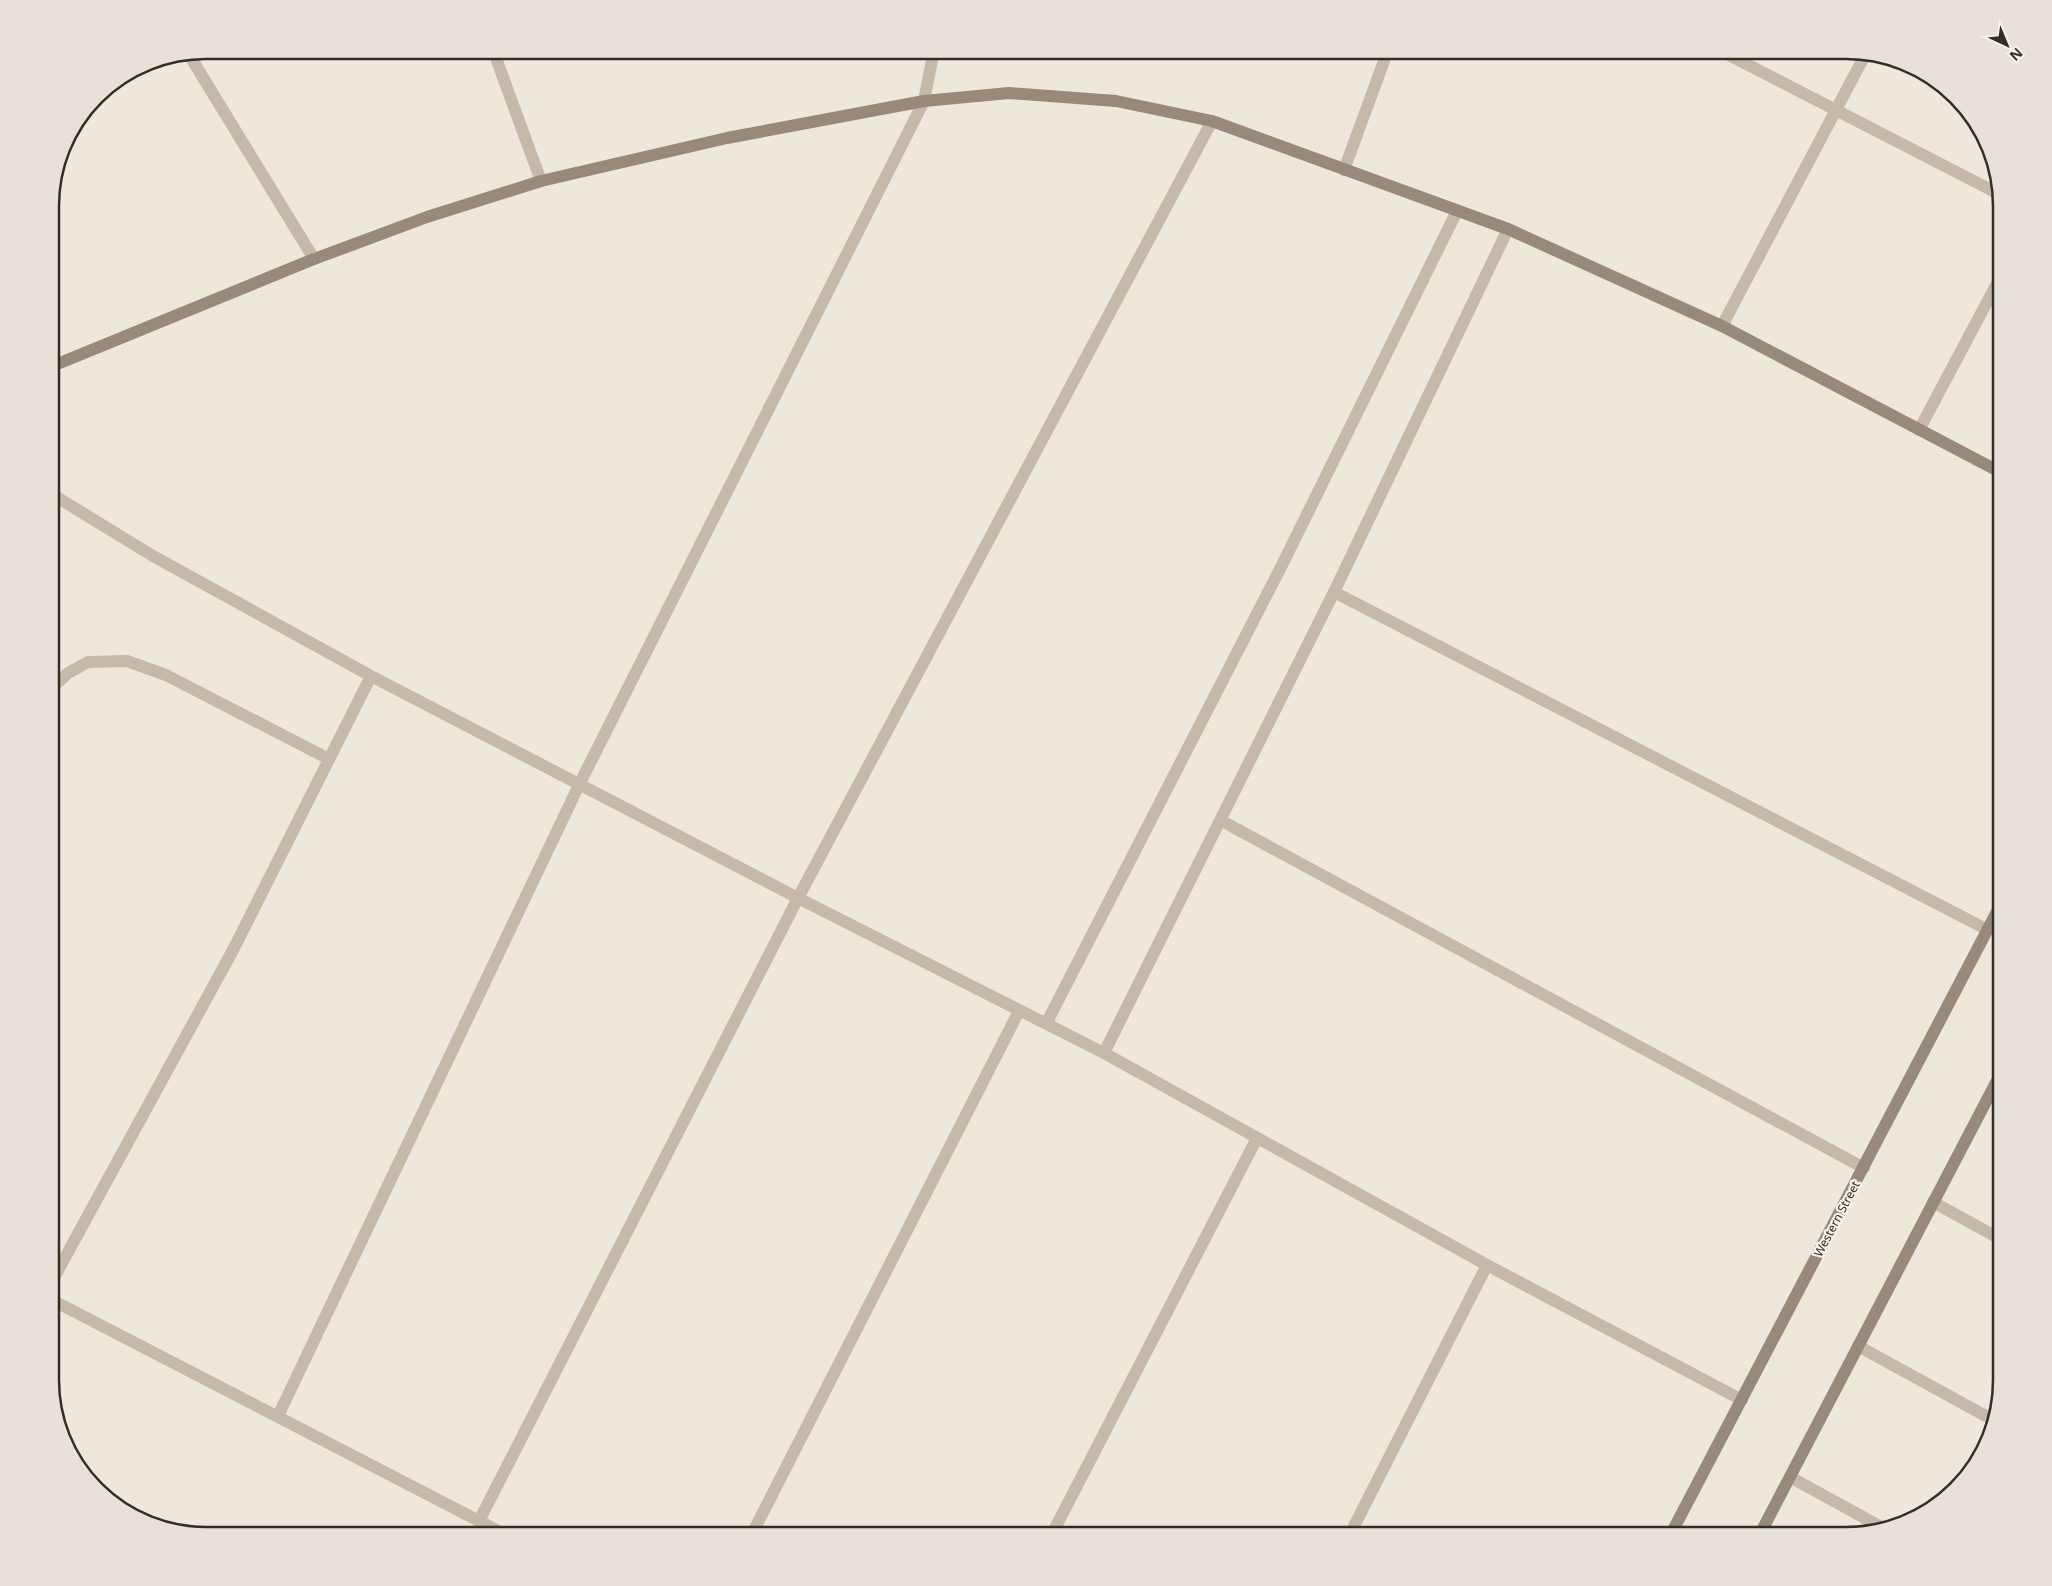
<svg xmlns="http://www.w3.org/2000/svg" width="2052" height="1586" font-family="'Noto Sans',sans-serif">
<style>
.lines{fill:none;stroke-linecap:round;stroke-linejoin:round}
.lane{stroke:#c5b9aa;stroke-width:12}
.street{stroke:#c5b9aa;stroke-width:12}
.secondary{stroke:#98897b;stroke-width:12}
.labels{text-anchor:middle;stroke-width:4.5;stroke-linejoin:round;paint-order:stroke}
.street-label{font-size:12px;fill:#332d28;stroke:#f7f1e8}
.rim{fill:none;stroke:#332d28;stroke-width:2.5}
</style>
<rect width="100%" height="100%" fill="#eee8dc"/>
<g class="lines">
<path class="lane" d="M 921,50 L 933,57
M 1344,170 L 1388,50
M 1919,430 L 2002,274
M 50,690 L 68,673 L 88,662 L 127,661 L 166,675 L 329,759"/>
<path class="street" d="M 493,50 L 541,181
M 1719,50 L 1999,194
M 188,53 L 314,259
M 1722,326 L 1866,53
M 50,493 L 153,556 L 371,676 L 798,898 L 1104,1053 L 1487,1265 L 1742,1400
M 1334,592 L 1988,930
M 1220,820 L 1864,1168
M 1046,1024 L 1281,567 L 1457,211
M 1104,1053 L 1334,592 L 1508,229
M 1933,1202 L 2002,1240
M 50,1285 L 233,950 L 371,676
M 50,1299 L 508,1536
M 1858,1346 L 1995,1421
M 278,1416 L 579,785 L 924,101 L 934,50
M 1790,1477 L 1883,1528
M 479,1521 L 798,898 L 1212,121
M 751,1536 L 1019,1011
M 1051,1536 L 1257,1138
M 1349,1536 L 1487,1265"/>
<path class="secondary" d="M 50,367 L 314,259 L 427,217 L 541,181 L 727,138 L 924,101 L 1009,93 L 1116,101 L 1212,121 L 1508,229 L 1722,326 L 2002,473
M 1670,1536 L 2002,902
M 1759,1536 L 2002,1071"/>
</g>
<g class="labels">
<g class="street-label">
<text transform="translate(1837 1219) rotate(-62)" y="4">Western Street</text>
</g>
</g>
<path d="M0 0H2052V1586H0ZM206 59H1846A147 147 0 0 1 1993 206V1380A147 147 0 0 1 1846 1527H206A147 147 0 0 1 59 1380V206A147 147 0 0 1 206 59Z" fill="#e7e1d9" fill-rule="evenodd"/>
<path class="rim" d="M206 59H1846A147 147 0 0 1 1993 206V1380A147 147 0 0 1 1846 1527H206A147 147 0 0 1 59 1380V206A147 147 0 0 1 206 59Z"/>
<g transform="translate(2007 45) rotate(136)" stroke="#f7f1e8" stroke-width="4" paint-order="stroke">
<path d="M0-4L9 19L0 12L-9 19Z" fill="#332d28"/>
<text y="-8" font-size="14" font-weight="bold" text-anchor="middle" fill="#332d28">N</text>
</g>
</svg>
